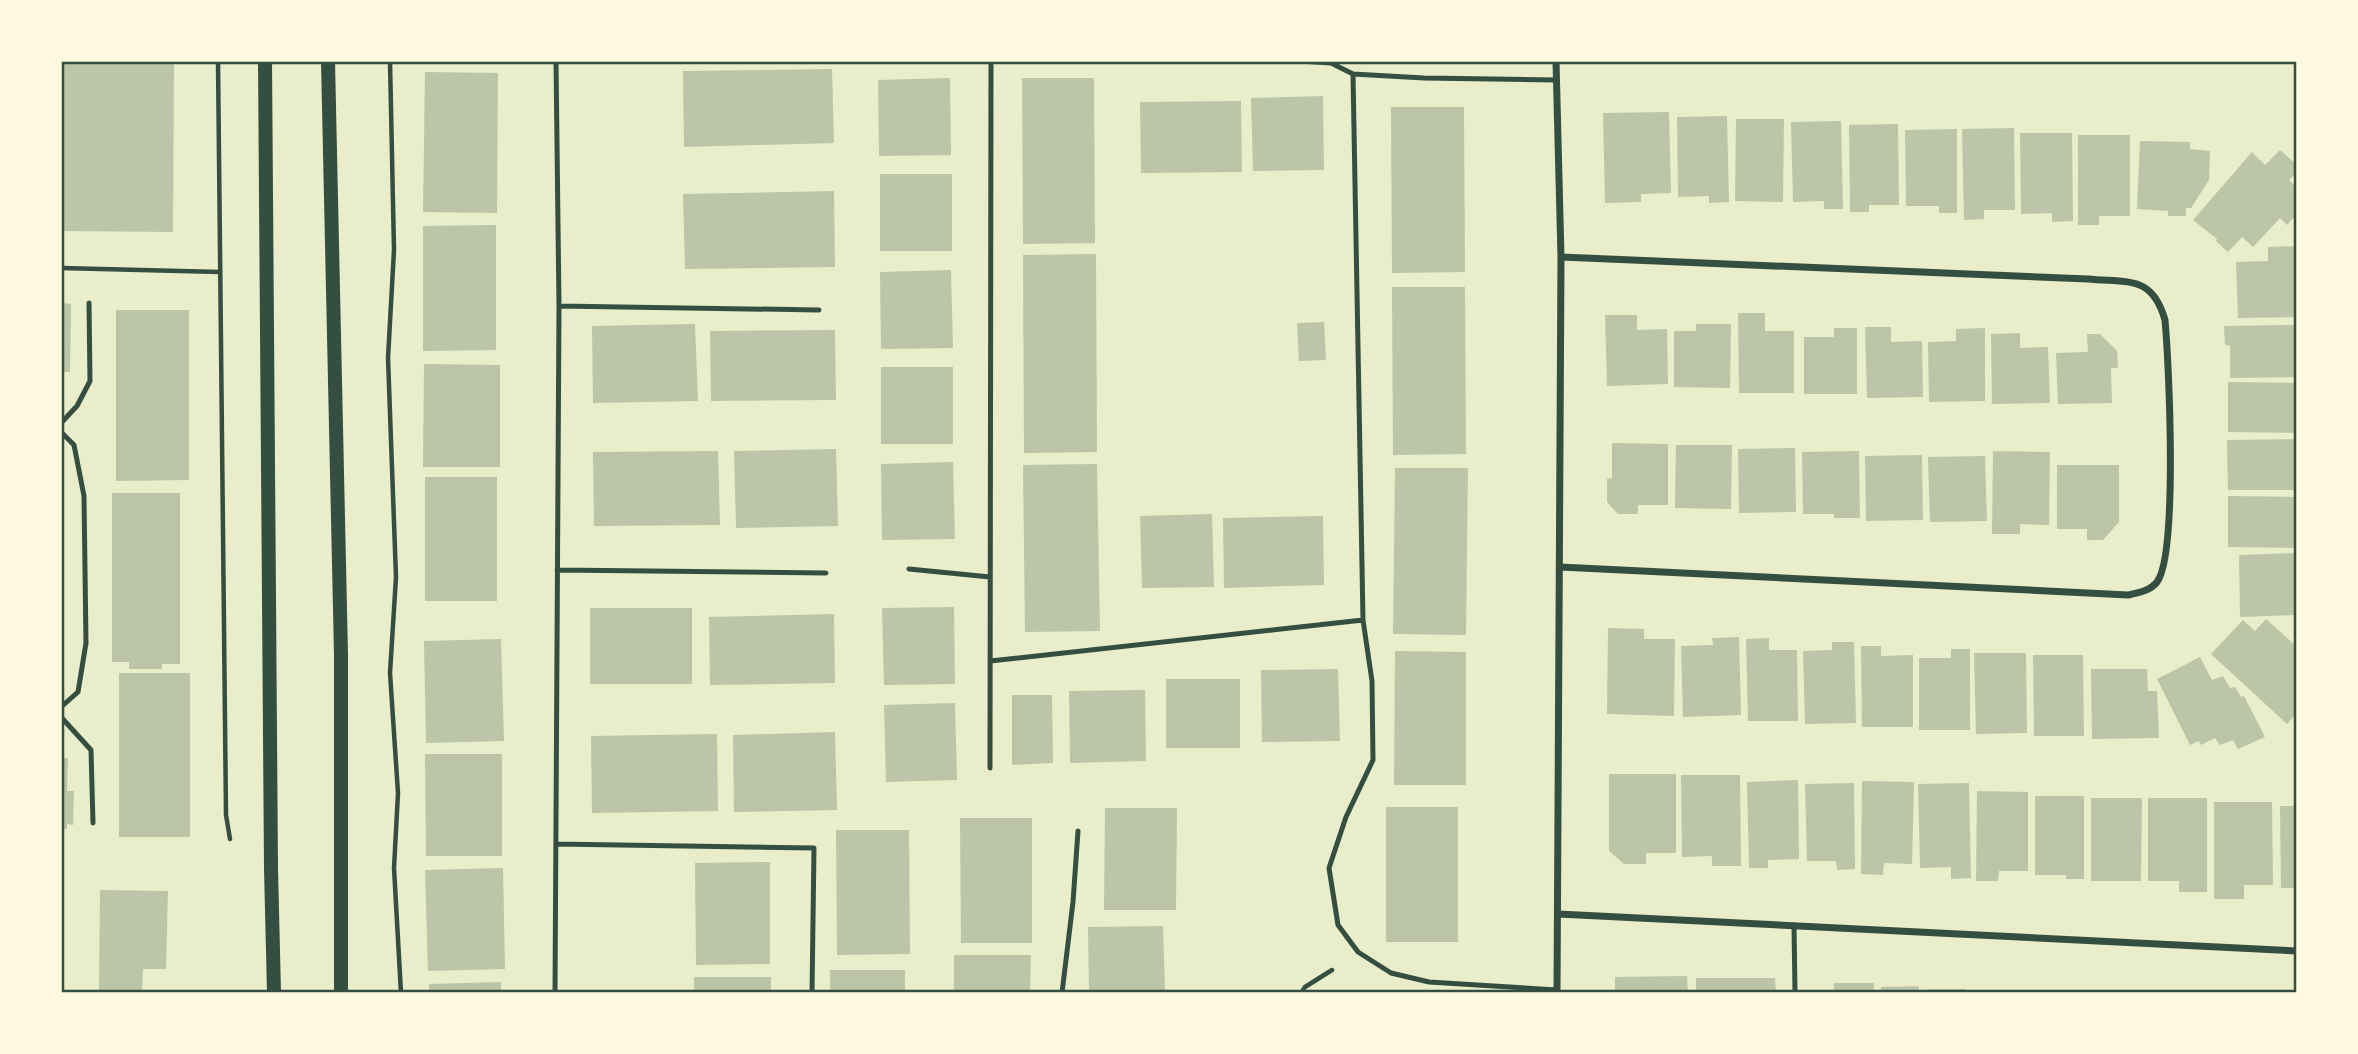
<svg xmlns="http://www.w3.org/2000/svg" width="2358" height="1054" font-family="'Space Grotesk',sans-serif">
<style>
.building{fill:#bcc5a7}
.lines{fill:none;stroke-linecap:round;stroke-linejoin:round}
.path{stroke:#344e41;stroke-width:4.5}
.service{stroke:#344e41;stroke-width:5}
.minor{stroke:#344e41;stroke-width:7}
.secondary{stroke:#344e41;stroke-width:14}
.neatline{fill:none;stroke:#344e41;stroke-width:2.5}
</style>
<rect width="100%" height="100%" fill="#e9edc9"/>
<path class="building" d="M 61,61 L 174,61 L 173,232 L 61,231 Z
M 832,69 L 834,143 L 684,147 L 683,71 Z
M 425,72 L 498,73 L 497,213 L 423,212 Z
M 950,78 L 951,155 L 879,156 L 878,80 Z
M 1022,78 L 1094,78 L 1095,243 L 1023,244 Z
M 1323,96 L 1324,170 L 1253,171 L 1251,98 Z
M 1241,101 L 1242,172 L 1141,173 L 1140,102 Z
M 1391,107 L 1464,107 L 1465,272 L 1392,273 Z
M 1669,112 L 1671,193 L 1641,194 L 1641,202 L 1605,203 L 1603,113 Z
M 1727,116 L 1729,202 L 1709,203 L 1709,196 L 1678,197 L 1677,117 Z
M 1736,119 L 1784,119 L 1783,202 L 1735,201 Z
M 1841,121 L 1843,209 L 1824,209 L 1824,201 L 1793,202 L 1791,122 Z
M 1898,124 L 1899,205 L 1869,205 L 1869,212 L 1850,212 L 1849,125 Z
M 2014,128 L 2015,210 L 1984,210 L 1984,219 L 1964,220 L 1962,129 Z
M 1957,129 L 1957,213 L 1939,213 L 1939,206 L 1906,206 L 1905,130 Z
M 2020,133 L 2072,133 L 2073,221 L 2052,222 L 2052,213 L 2021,214 Z
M 2078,135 L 2130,135 L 2130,216 L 2099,216 L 2099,225 L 2078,225 Z
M 2140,141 L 2190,142 L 2190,149 L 2210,151 L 2209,180 L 2191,208 L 2186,208 L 2186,216 L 2168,216 L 2168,211 L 2137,209 Z
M 2280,150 L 2297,165 L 2297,172 L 2289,180 L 2297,188 L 2297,214 L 2287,225 L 2280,218 L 2253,247 L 2242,237 L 2228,252 L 2216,241 L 2217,239 L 2193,220 L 2252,152 L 2265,165 Z
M 880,174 L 952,174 L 952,251 L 880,251 Z
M 834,191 L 835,267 L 685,269 L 683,194 Z
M 496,225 L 496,350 L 423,351 L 423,226 Z
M 2297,246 L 2297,317 L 2238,318 L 2236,262 L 2268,261 L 2268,247 Z
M 1096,254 L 1097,452 L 1024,453 L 1023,255 Z
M 951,270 L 953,348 L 881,349 L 880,272 Z
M 1392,287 L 1465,287 L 1466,454 L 1393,455 Z
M 61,303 L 71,304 L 70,372 L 61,372 Z
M 116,310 L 189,310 L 189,480 L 116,481 Z
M 1738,313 L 1765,313 L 1765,331 L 1794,331 L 1794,393 L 1739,393 Z
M 1605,315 L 1637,315 L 1637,330 L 1667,329 L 1668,384 L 1607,386 Z
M 1324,322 L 1326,360 L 1299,361 L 1297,323 Z
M 695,324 L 698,401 L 593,403 L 592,326 Z
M 1696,324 L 1731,324 L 1730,388 L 1674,387 L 1674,331 L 1696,331 Z
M 2297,325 L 2297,377 L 2230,378 L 2230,346 L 2225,345 L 2224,326 Z
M 1865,327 L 1891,327 L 1891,342 L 1922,341 L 1923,397 L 1867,398 Z
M 1834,328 L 1857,328 L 1857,394 L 1804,394 L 1804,337 L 1834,337 Z
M 1985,328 L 1985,401 L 1929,402 L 1928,342 L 1956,341 L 1956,329 Z
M 835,330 L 836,400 L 711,401 L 710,331 Z
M 2020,333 L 2020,348 L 2048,347 L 2050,403 L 1992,404 L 1991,334 Z
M 2087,334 L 2100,334 L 2117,351 L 2118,368 L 2111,368 L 2112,403 L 2058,404 L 2056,353 L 2088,352 Z
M 424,364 L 500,365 L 500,467 L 423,467 Z
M 881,367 L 953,367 L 953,444 L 881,444 Z
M 2228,382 L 2297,383 L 2297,433 L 2228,432 Z
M 2297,439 L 2297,490 L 2228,490 L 2227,440 Z
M 1612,443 L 1668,444 L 1668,505 L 1638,505 L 1638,514 L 1618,514 L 1607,502 L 1607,479 L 1612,478 Z
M 1676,445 L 1732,445 L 1731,509 L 1675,508 Z
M 1795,448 L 1796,512 L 1739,513 L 1738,449 Z
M 836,449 L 838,526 L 736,528 L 734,451 Z
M 718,451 L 720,525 L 594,526 L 593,452 Z
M 1859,451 L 1860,518 L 1834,518 L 1834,514 L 1803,514 L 1802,452 Z
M 1993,451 L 2050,452 L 2049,525 L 2020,524 L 2020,534 L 1992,534 Z
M 1922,455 L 1923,520 L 1866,521 L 1865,456 Z
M 1985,456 L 1987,521 L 1930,522 L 1928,457 Z
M 953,462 L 955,539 L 882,540 L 881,464 Z
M 1097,464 L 1100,631 L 1025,632 L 1023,465 Z
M 2057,465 L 2119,465 L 2119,522 L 2103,540 L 2087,540 L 2087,529 L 2057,529 Z
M 1395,468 L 1468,468 L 1466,635 L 1393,634 Z
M 425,477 L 497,477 L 497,601 L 425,601 Z
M 112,493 L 180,493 L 180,664 L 162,664 L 162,669 L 129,669 L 129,662 L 112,662 Z
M 2228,496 L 2297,497 L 2297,548 L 2228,547 Z
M 1212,514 L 1214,587 L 1142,588 L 1140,516 Z
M 1323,516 L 1324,585 L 1224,588 L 1223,518 Z
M 2297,553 L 2297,615 L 2240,617 L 2239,555 Z
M 954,607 L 955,684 L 884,685 L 882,608 Z
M 590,608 L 692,608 L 692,684 L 590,684 Z
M 834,614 L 835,683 L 710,685 L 709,617 Z
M 2266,619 L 2297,647 L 2297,713 L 2287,724 L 2211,654 L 2243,620 L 2255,631 Z
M 1608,628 L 1644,629 L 1644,639 L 1675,639 L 1674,716 L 1607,714 Z
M 1739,637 L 1741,715 L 1683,717 L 1681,646 L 1713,645 L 1712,638 Z
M 1769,638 L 1769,650 L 1797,650 L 1798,721 L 1748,721 L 1746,639 Z
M 501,639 L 504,741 L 426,743 L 424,641 Z
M 1832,642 L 1854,642 L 1856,723 L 1805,724 L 1803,651 L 1832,650 Z
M 1861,646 L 1881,646 L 1881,656 L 1913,655 L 1913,727 L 1862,727 Z
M 1951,649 L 1970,649 L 1970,730 L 1919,730 L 1919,658 L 1951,658 Z
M 1395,651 L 1466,652 L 1466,785 L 1394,785 Z
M 1974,653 L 2026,653 L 2027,733 L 1976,734 Z
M 2033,655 L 2083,655 L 2084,736 L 2034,736 Z
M 2200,657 L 2212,680 L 2223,676 L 2230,688 L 2235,687 L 2241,697 L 2244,696 L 2265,737 L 2238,749 L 2233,740 L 2220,745 L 2215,738 L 2201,745 L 2199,741 L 2190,745 L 2157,679 Z
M 1338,669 L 1340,741 L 1262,742 L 1261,670 Z
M 2091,669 L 2147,669 L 2148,691 L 2157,691 L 2159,738 L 2092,739 Z
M 119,673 L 190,673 L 190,837 L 119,837 Z
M 1166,679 L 1240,679 L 1240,748 L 1166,748 Z
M 1145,690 L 1146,761 L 1070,763 L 1069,691 Z
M 1012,695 L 1052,695 L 1053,763 L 1012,765 Z
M 955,703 L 957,780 L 886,782 L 884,705 Z
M 835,732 L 837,810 L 734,812 L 733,735 Z
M 717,734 L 718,811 L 592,813 L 591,736 Z
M 425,754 L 502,754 L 502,856 L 426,856 Z
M 61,758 L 68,758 L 67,791 L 74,791 L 73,825 L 67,824 L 67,829 L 61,828 Z
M 1609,774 L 1676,774 L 1676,853 L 1646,853 L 1646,864 L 1624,864 L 1609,851 Z
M 1681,775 L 1740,775 L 1741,866 L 1712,866 L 1712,856 L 1682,857 Z
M 1798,780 L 1799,859 L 1768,860 L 1768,868 L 1749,868 L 1747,782 Z
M 1862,781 L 1914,782 L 1912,864 L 1884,863 L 1883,875 L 1861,874 Z
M 1854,783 L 1855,869 L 1837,870 L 1836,861 L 1807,861 L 1805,784 Z
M 1969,783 L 1971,878 L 1951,879 L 1951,867 L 1920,868 L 1918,784 Z
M 1977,791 L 2028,792 L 2028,871 L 1999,871 L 1998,881 L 1976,881 Z
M 2035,796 L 2084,796 L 2084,879 L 2066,879 L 2066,875 L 2035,875 Z
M 2091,798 L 2142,798 L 2141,881 L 2091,881 Z
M 2148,798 L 2207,798 L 2207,892 L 2179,892 L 2179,881 L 2148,881 Z
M 2214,802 L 2272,802 L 2273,885 L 2244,885 L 2244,899 L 2214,899 Z
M 2280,806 L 2297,806 L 2297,888 L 2281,888 Z
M 1386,807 L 1458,807 L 1458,942 L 1386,942 Z
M 1105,808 L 1177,808 L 1176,910 L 1104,910 Z
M 960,818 L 1032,818 L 1032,943 L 961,943 Z
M 836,830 L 909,830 L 910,954 L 837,955 Z
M 770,862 L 770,964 L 696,965 L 695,863 Z
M 503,868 L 505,969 L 428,971 L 425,870 Z
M 100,890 L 168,891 L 166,969 L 143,969 L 142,993 L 99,993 Z
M 1163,926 L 1165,993 L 1089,993 L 1088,927 Z
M 954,955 L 1031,955 L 1030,993 L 954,993 Z
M 830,970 L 905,970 L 905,993 L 830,993 Z
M 1687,976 L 1688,993 L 1615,993 L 1615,977 Z
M 694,977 L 771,977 L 771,993 L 694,993 Z
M 1696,978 L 1775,978 L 1776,993 L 1696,993 Z
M 501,982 L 501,993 L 429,993 L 429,984 Z
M 1834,983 L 1874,983 L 1874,993 L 1834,993 Z
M 1919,986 L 1919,993 L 1881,993 L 1881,987 Z
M 1927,989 L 1966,989 L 1966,993 L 1927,993 Z"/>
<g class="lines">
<path class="path" d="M 218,61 L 226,815 L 230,839
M 390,61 L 394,250 L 388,358 L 396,577 L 390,673 L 398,793 L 394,868 L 401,993
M 61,268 L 220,272
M 1301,993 L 1305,987 L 1332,970"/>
<path class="service" d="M 1300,61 L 1331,63 L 1353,74 L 1424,78 L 1556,80
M 1353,74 L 1363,620 L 1372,681 L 1373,760 L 1346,817 L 1329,868 L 1338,925 L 1358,952 L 1391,973 L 1429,982 L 1557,990
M 559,306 L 819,310
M 61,423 L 77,406 L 90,381 L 89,303
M 61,432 L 74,445 L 84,496 L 86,643 L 78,692 L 61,707
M 909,569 L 990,577
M 557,570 L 826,573
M 990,661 L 1363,620
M 61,717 L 91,750 L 93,823
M 990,768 L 991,61
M 556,844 L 814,848 L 812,993
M 1794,925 L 1795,993
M 555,993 L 559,306 L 556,61
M 1062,993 L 1073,902 L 1078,831"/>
<path class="minor" d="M 1556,61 L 1561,257 L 1557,993
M 1560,567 L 2128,595 C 2138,593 2150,591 2157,582 C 2178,554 2169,364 2165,320 C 2152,275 2129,283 2088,279 L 1561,257
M 1558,914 L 2297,951"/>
<path class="secondary" d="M 265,61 L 271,868 L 274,993
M 328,61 L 341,655 L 341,993"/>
</g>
<rect width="2358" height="1054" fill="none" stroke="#fefae0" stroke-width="126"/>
<rect x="63" y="63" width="2232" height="928" class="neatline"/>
</svg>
